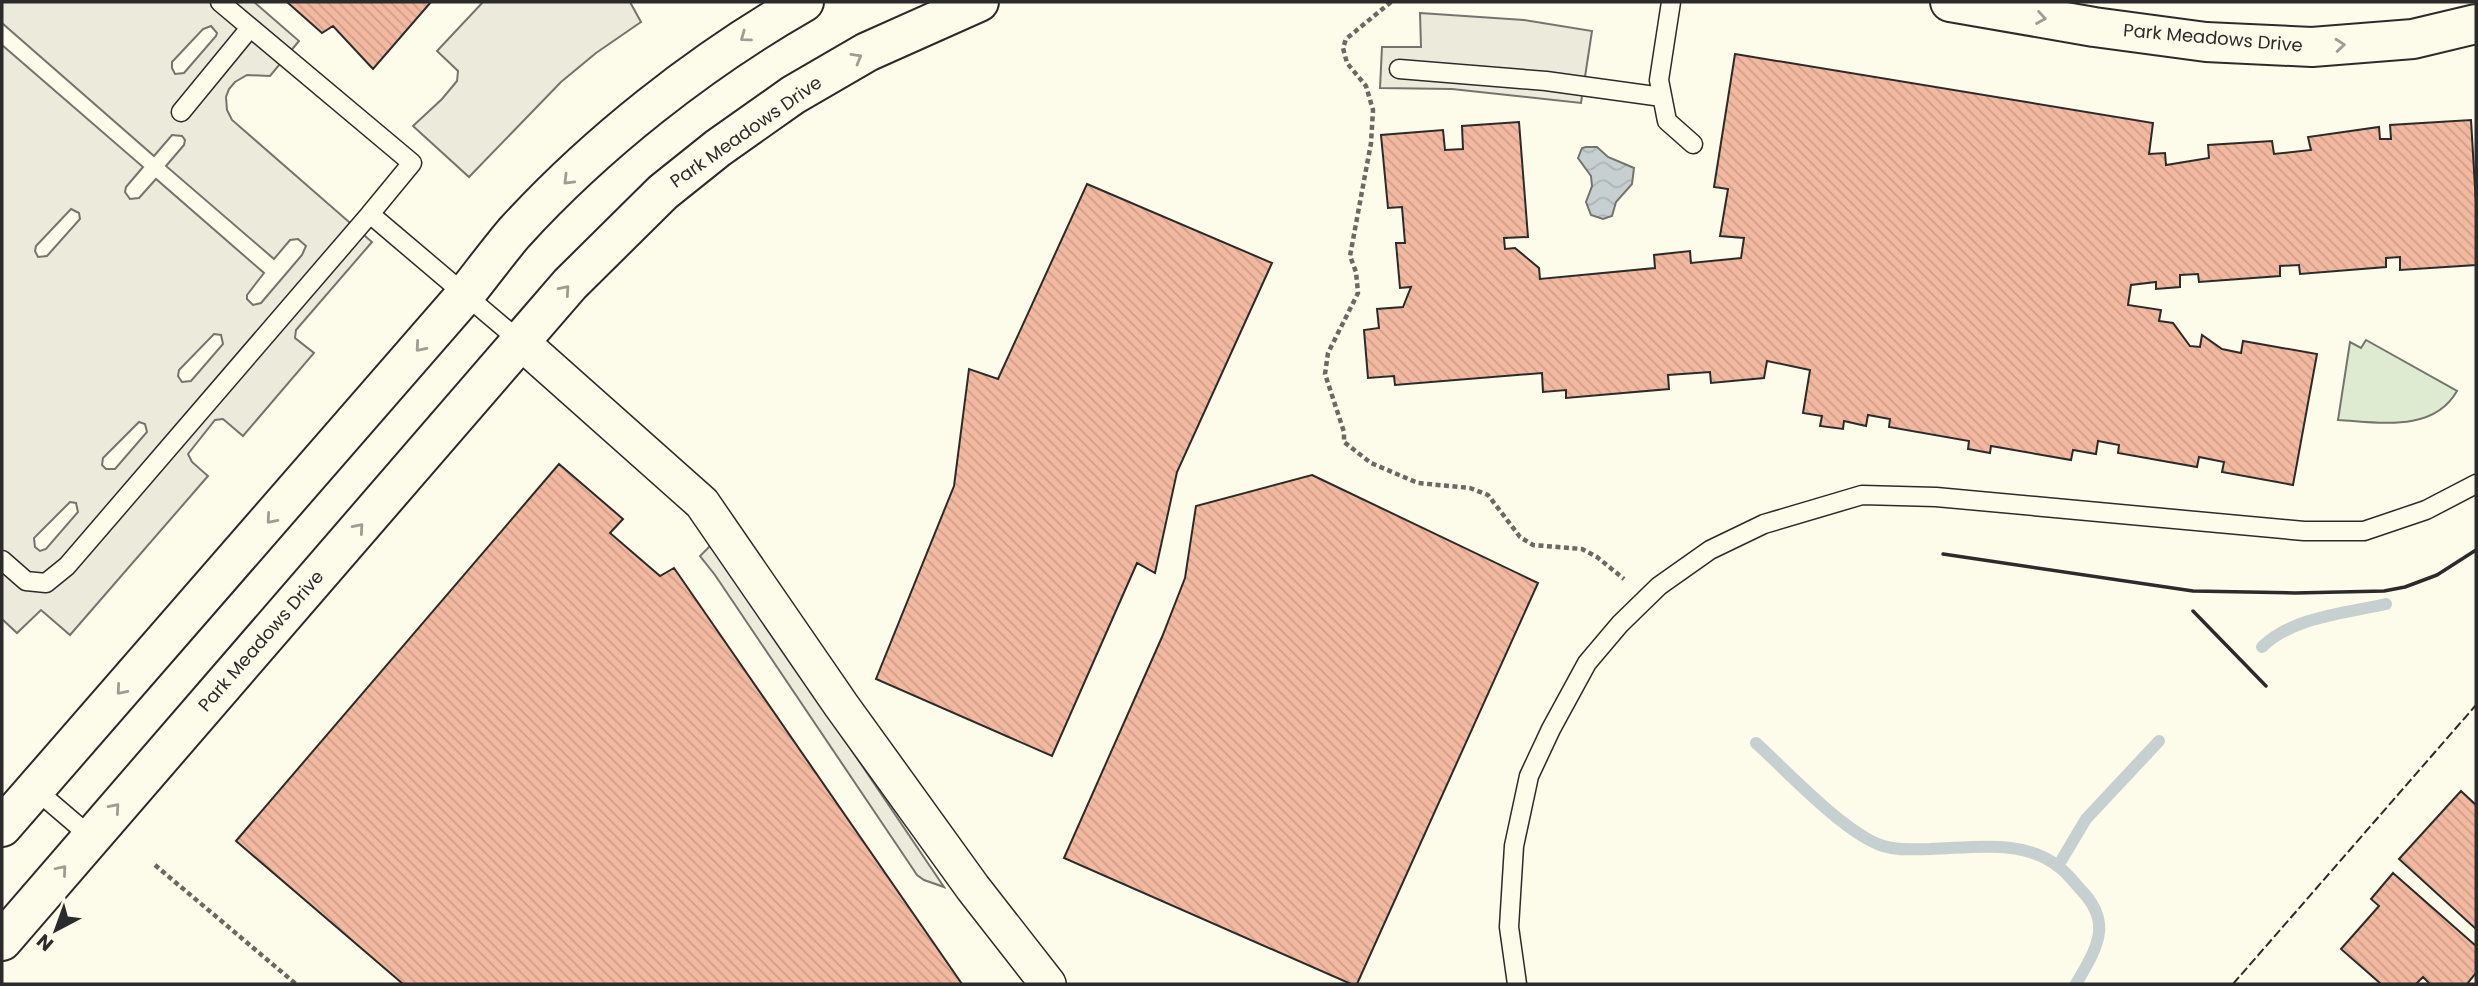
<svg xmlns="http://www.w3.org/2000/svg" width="2478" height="986" font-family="Poppins,sans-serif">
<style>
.park{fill:#deebd1;stroke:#74746e;stroke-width:2}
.parking{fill:#eceadb;stroke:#74746e;stroke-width:2;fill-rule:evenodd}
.water{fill:url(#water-waves);stroke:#74746e;stroke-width:2}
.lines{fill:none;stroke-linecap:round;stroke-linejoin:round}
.stream{stroke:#c7d0d0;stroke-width:12}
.building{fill:url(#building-back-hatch);stroke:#2b2b2b;stroke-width:2}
.lane-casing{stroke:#2b2b2b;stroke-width:21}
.street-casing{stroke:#2b2b2b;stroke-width:38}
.secondary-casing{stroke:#2b2b2b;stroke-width:42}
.path{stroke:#6a6964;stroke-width:4.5;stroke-dasharray:5 3.5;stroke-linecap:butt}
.lane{stroke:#fdfbea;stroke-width:18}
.street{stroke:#fdfbea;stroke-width:35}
.secondary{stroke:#fdfbea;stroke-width:38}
.fence{stroke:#2b2b2b;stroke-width:2;stroke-dasharray:9 3.5;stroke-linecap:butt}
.wall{stroke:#2b2b2b;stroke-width:3.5}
.oneway{stroke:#9e9d94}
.labels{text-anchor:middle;stroke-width:5;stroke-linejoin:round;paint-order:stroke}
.street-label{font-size:18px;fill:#2b2b2b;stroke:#fdfbea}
</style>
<defs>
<pattern id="water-waves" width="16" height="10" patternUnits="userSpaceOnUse" patternTransform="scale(1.75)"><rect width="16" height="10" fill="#c7d0d0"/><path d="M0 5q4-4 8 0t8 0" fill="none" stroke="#abb3b3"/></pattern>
<pattern id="building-back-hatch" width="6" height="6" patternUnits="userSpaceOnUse" patternTransform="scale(1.75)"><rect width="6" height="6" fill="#f2b8a0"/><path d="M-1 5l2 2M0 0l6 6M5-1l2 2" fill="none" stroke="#d09e8a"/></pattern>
</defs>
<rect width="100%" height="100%" fill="#fdfbea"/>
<path class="park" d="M 2366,340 L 2457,391 C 2433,433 2379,422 2338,420 L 2350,342 L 2361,348 Z"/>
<path class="parking" d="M 2,2 L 254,2 L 299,41 L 270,76 L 247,75 L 235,82 L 229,89 L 226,97 L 227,110 L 232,120 L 372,242 L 296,330 L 295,338 L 314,353 L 243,436 L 223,419 L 215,420 L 188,454 L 192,462 L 208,476 L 70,635 L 41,610 L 17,633 L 2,619 L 2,45 L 143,167 L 126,187 L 125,192 L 130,199 L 139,198 L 156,179 L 264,273 L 247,295 L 247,299 L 253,305 L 261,303 L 302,255 L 306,246 L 298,239 L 290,240 L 274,259 L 166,166 L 184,145 L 185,140 L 182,136 L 172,135 L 154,156 L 2,23 ZM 211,26 L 217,33 L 216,36 L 184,73 L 175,74 L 172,68 L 172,62 L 203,29 ZM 71,209 L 79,213 L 80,219 L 47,256 L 38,257 L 35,251 L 36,246 ZM 214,334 L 221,335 L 223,344 L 191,381 L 182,382 L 178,376 L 179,370 ZM 139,422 L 145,424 L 147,432 L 115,469 L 106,469 L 102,465 L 103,458 ZM 70,502 L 76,503 L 78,512 L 46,549 L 40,551 L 35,547 L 34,538 Z
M 483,2 L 630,2 L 641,22 L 596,53 L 561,82 L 469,177 L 413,126 L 442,99 L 457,81 L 458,71 L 437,51 Z
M 1420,13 L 1524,20 L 1592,31 L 1581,103 L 1452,89 L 1380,88 L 1382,47 L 1421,47 Z
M 711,545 L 726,564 L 944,887 L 924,880 L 917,875 L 911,866 L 715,575 L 700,556 Z"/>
<path class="water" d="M 1586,147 L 1597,147 L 1608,157 L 1634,168 L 1632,184 L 1616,202 L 1612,216 L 1603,219 L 1591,215 L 1586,202 L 1592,186 L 1591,176 L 1578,158 L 1582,148 Z"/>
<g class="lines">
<path class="stream" d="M 2262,647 C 2292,617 2346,613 2386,604
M 1756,743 C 1787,771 1844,833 1883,846 C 1899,851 1914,849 1930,849 C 1972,848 2023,838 2059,867 C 2067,873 2074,882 2081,890 C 2114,924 2096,949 2076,984
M 2058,866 L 2086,819 L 2159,741"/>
</g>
<path class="building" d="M 287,2 L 431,2 L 373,69 L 333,26 L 322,33 Z
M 1735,54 L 2153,123 L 2149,154 L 2165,153 L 2166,165 L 2209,158 L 2208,145 L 2272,141 L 2274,154 L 2311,150 L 2308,137 L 2379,127 L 2380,139 L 2391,139 L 2390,125 L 2471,120 L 2476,204 L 2476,265 L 2400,270 L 2400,257 L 2386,258 L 2386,267 L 2300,274 L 2299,265 L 2280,266 L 2280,276 L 2199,282 L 2198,274 L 2180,275 L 2180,287 L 2156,289 L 2156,282 L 2131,285 L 2128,305 L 2161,310 L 2159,321 L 2173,323 L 2190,346 L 2200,347 L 2202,335 L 2222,349 L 2241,353 L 2243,341 L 2317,354 L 2293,485 L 2222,472 L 2224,462 L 2199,457 L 2197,467 L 2118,453 L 2119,445 L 2098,441 L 2096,454 L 2073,450 L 2071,460 L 1991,446 L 1990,453 L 1968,449 L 1969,441 L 1889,427 L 1890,419 L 1868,415 L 1866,426 L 1844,421 L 1843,429 L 1820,426 L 1822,416 L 1803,413 L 1810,370 L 1767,361 L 1764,378 L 1711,383 L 1710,372 L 1668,375 L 1669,389 L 1566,398 L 1566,390 L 1543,392 L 1542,373 L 1395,385 L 1394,376 L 1368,378 L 1364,330 L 1379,328 L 1377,309 L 1403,307 L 1411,287 L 1400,288 L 1396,243 L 1405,243 L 1402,207 L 1388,208 L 1381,135 L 1443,130 L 1445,150 L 1463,149 L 1462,126 L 1519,122 L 1528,237 L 1504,238 L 1505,249 L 1515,248 L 1539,268 L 1540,279 L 1655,268 L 1654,255 L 1690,251 L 1691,263 L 1741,258 L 1744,238 L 1720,236 L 1728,189 L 1714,187 Z
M 1087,184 L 1272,263 L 1177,472 L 1155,573 L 1137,563 L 1052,756 L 876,679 L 954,486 L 969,369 L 998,379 Z
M 559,464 L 623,519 L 610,533 L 660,576 L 674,568 L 962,984 L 403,984 L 236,841 Z
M 1312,475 L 1538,583 L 1357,984 L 1351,984 L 1064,858 L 1162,637 L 1185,578 L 1196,506 Z
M 2461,791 L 2476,805 L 2476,929 L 2399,859 Z
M 2393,873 L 2476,946 L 2476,973 L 2467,984 L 2430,984 L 2423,977 L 2416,984 L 2381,984 L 2341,949 L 2379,906 L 2371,899 Z"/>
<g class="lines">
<g class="lane-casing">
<path id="lane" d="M 220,2 L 412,163 L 370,214
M 1671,2 L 1659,80 L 1667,121 L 1693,144
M 1399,69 L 1546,81 L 1662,97
M 181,112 L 250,28
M 2,560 L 26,581 L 46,583 L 67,566 L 370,214 L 521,342
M 35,789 L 91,837
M 1517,984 L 1509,927 L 1514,846 L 1529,776 L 1551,729 L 1587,663 L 1620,624 L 1659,586 L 1710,550 L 1764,524 L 1862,495 L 1936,497 L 2304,531 L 2364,531 L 2426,510 L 2476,484"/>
</g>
<g class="street-casing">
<path id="street" d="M 521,342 L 702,503 L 841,705 L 973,888 L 1048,984"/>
</g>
<g class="secondary-casing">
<path id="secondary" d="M 1950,2 L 2094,27 L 2206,42 L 2312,47 L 2413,39 L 2476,24
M 2,827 L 465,295 C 481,275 497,253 514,233 C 595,144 699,62 804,2
M 2,941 L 570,284 L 663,192 L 718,148 L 793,95 L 867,52 L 979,2"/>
</g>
<path class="path" d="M 1391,2 L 1346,39 L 1343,48 L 1347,63 L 1366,86 L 1373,110 L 1371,143 L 1350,256 L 1356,272 L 1358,293 L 1328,353 L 1325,374 L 1344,432 L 1344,442 L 1371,463 L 1418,483 L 1470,488 L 1488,495 L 1520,537 L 1533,545 L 1582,549 L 1597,557 L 1624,579
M 155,865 L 296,984"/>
<use href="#lane" class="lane"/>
<use href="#street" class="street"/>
<use href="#secondary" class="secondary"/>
<path class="fence" d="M 2233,984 L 2476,705"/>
<path class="wall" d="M 1943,554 L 2193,591 L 2295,593 L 2384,591 L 2405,587 L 2437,575 L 2476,550
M 2193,611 L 2266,686"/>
</g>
<defs><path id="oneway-chevron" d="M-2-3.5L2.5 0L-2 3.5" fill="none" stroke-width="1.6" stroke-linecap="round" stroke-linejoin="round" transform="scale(1.75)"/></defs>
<g class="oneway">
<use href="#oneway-chevron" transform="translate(2041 18) rotate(10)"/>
<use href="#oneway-chevron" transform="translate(745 37) rotate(144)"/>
<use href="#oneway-chevron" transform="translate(2340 45) rotate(-5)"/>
<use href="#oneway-chevron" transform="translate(857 58) rotate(-30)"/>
<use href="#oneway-chevron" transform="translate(568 180) rotate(135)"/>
<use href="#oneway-chevron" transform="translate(565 290) rotate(-49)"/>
<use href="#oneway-chevron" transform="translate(420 347) rotate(131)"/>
<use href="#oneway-chevron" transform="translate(271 519) rotate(131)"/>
<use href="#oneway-chevron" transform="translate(359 528) rotate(-49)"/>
<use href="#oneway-chevron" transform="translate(121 690) rotate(131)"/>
<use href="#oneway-chevron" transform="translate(115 808) rotate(-49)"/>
<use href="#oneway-chevron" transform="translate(62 870) rotate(-50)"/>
</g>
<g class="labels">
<g class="street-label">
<text transform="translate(2213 38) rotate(5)" y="6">Park Meadows Drive</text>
<text transform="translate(746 132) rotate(-35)" y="6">Park Meadows Drive</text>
<text transform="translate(261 641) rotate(-49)" y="6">Park Meadows Drive</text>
</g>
</g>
<rect width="2478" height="986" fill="none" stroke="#2b2b2b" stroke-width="7"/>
<g transform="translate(56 930) rotate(221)" stroke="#fdfbea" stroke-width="5" paint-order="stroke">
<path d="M0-5L12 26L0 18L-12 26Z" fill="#2b2b2b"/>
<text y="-10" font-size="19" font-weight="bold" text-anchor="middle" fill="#2b2b2b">N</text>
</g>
</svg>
